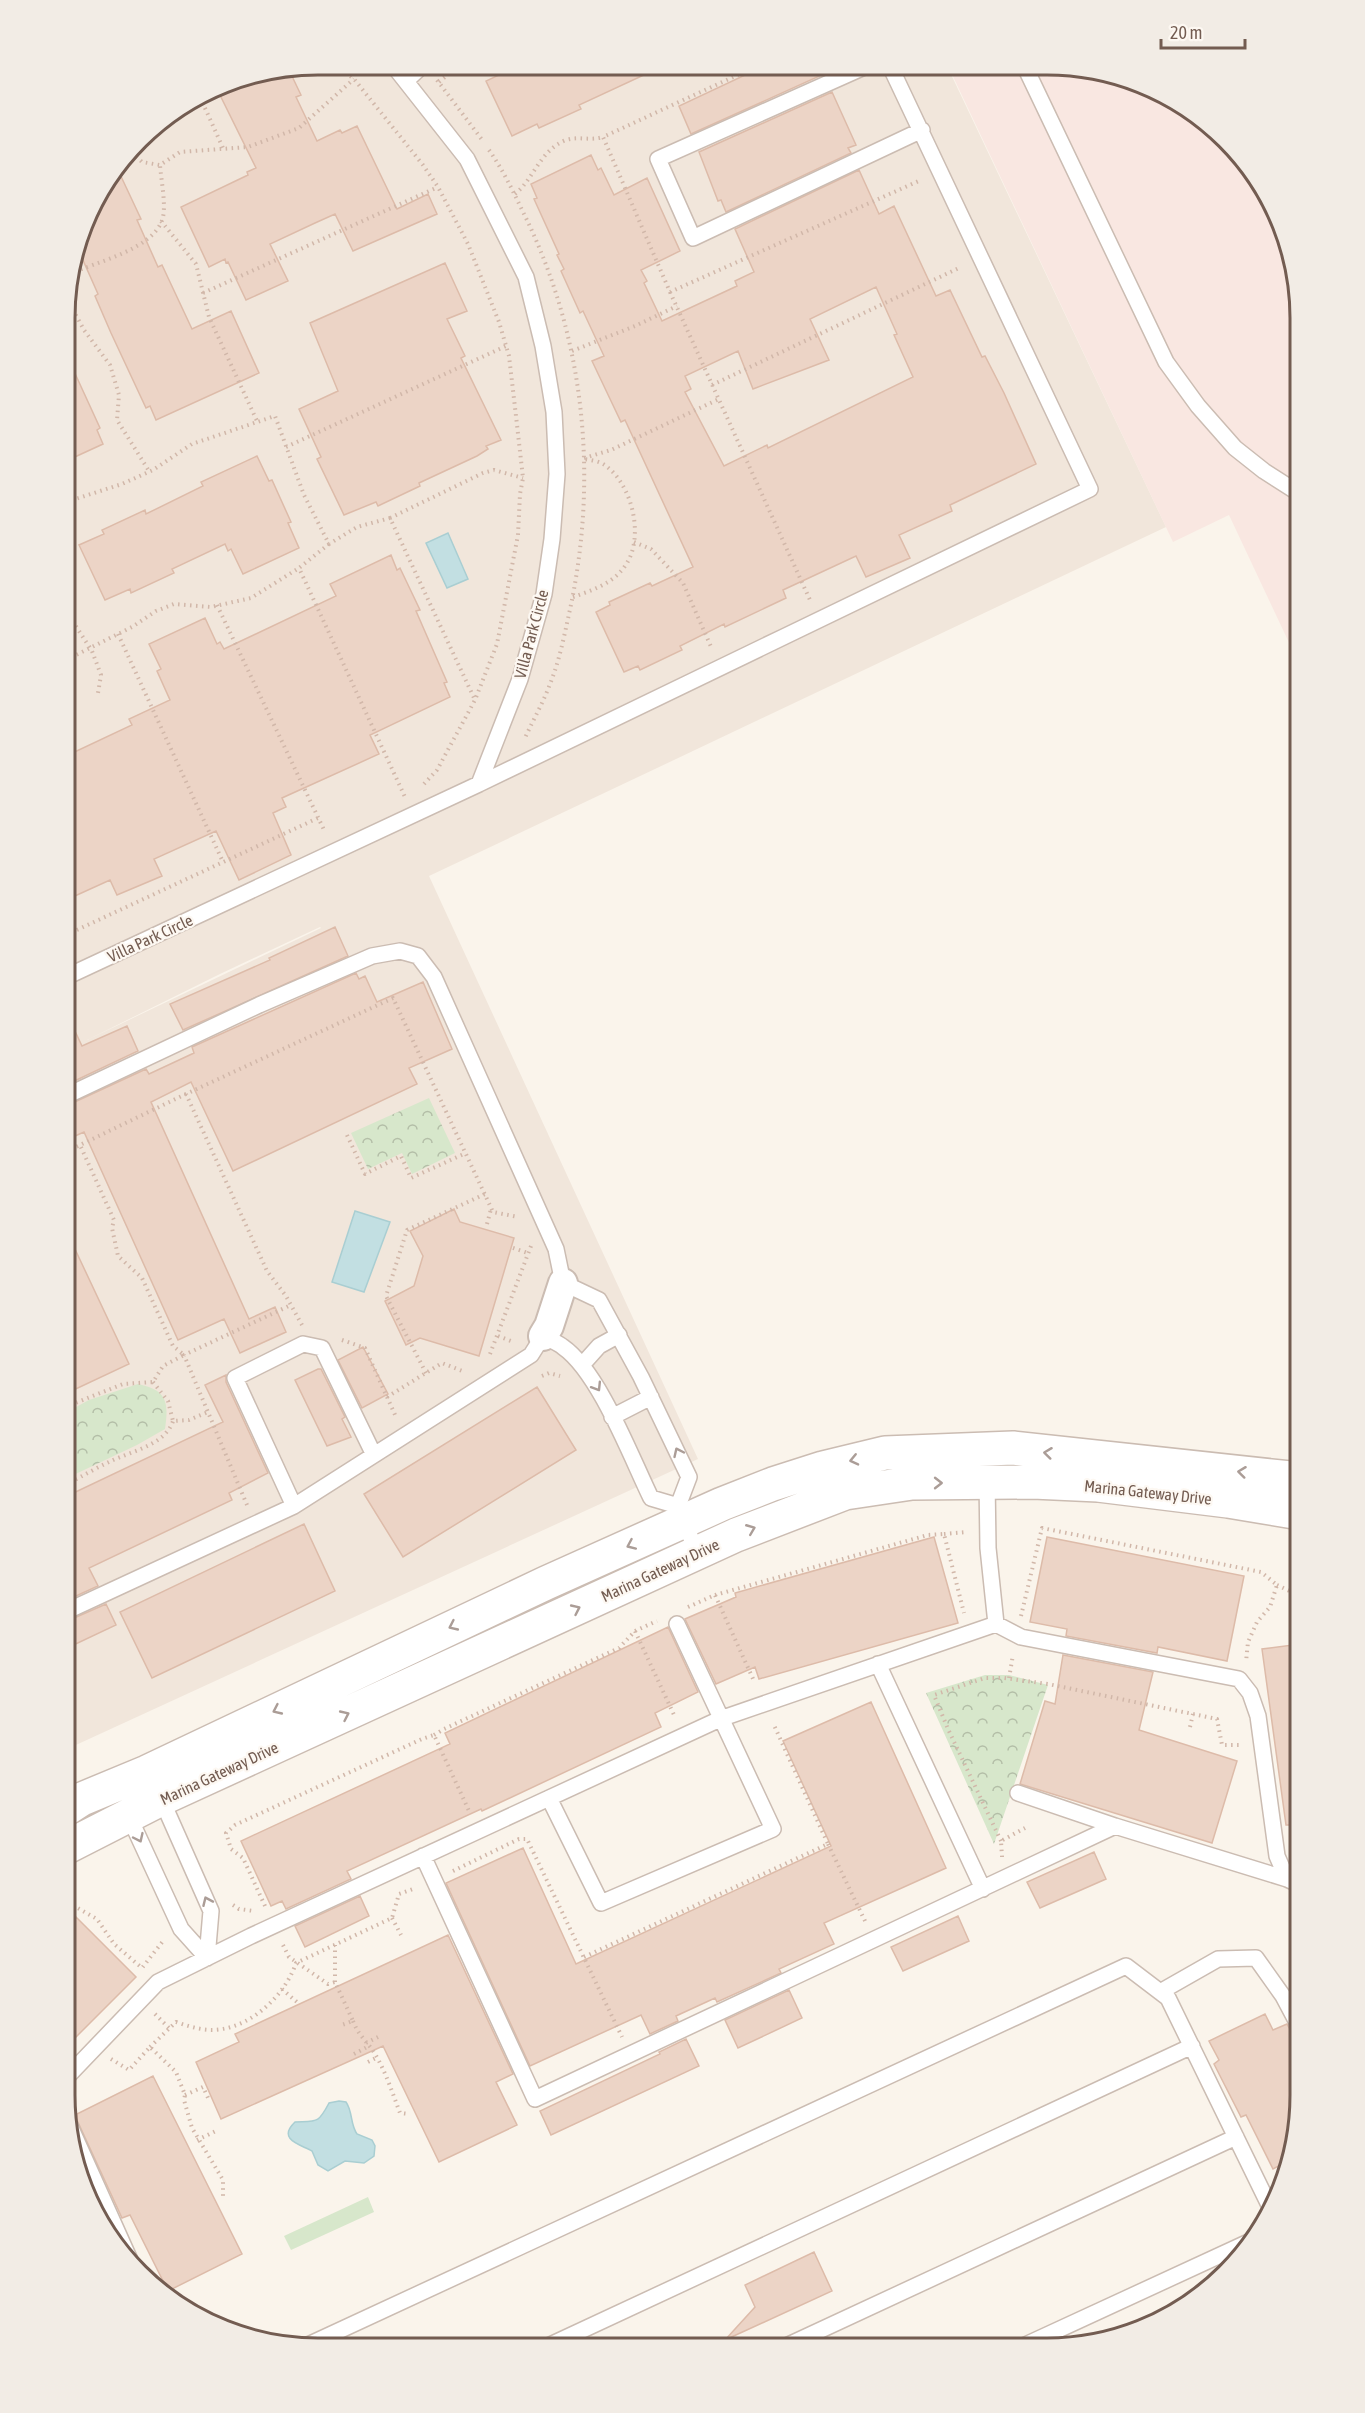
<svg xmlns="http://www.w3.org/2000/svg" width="1365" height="2413" font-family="'Asap Condensed',sans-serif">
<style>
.residential{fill:#f1e6db;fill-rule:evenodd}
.commercial{fill:#f9e7e1}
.park{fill:url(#park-crowns)}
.pitch{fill:#d7e7cb}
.water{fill:#c2dfe2;stroke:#a9ced2;stroke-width:1.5}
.building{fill:#ecd4c6;stroke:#ddbba9;stroke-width:1.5;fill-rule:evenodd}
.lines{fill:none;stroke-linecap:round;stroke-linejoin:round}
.service-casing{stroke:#cbbcb2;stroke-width:18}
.minor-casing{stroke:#cbbcb2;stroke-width:32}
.tertiary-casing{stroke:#cbbcb2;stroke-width:36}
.path{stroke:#d1b7a9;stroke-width:4;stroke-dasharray:1.5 4.5;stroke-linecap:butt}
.service{stroke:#fff;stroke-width:15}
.minor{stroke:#fff;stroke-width:28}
.tertiary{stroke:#fff;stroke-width:33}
.oneway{stroke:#ab9d97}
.labels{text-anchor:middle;stroke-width:4.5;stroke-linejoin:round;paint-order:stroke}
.street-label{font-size:16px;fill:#735c51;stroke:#fdf8f2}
.rim{fill:none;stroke:#735c51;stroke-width:3}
</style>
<defs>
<pattern id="park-crowns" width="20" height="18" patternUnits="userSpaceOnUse" patternTransform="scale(1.5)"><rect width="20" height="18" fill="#d7e7cb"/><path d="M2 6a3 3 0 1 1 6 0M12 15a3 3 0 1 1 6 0" fill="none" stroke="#b3bea7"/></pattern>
</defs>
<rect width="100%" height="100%" fill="#faf4eb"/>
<path class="residential" d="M 318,65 L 948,68 L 1166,527 L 429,876 L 698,1459 L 65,1750 L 67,285 L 91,206 L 151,128 L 221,84 ZM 320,927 L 321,928 L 87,1040 L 220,974 Z"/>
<path class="commercial" d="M 949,68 L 1096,69 L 1159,90 L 1214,127 L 1258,177 L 1287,236 L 1300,318 L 1300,666 L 1229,515 L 1173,542 Z"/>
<path class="park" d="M 429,1098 L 455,1153 L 412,1174 L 402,1153 L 368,1169 L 351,1133 Z
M 138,1384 C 167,1390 169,1402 165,1429 L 137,1445 L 65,1479 L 65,1413 L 89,1400 Z
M 985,1675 L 1009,1675 L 1048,1685 L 994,1844 L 926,1693 Z"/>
<path class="pitch" d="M 368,2197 L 374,2212 L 291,2250 L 284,2236 Z"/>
<path class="water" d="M 448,533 L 468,579 L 447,588 L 426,543 Z
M 355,1211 L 390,1222 L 364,1292 L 332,1282 Z
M 339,2101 L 346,2102 C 353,2112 350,2124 357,2134 L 372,2140 L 375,2146 L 374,2156 L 364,2163 L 345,2161 L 328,2171 L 318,2165 L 312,2151 C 302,2145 276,2140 295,2122 C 317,2121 318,2124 329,2103 Z"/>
<path class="building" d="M 518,66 L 539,66 L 661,67 L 579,105 L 581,109 L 539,128 L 537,124 L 512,136 L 486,81 Z
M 762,67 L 821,68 L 824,74 L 691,134 L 679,106 Z
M 289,70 L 301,95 L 296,97 L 317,141 L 340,130 L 342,133 L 357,126 L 397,209 L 428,194 L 437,214 L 353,251 L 335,214 L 315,223 L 270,244 L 288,281 L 246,300 L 228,262 L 226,263 L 225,259 L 209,267 L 181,207 L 248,175 L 247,172 L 256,168 L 216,87 L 221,84 Z
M 832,92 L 856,145 L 848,148 L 851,153 L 726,212 L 721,200 L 718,201 L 699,152 Z
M 591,155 L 598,170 L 601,168 L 614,195 L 647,178 L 680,251 L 641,270 L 647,281 L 644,283 L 662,321 L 737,286 L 735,281 L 754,272 L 735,229 L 859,170 L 879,214 L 894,206 L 936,296 L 950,290 L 982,357 L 985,356 L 1004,393 L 1036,464 L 950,505 L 952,511 L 899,535 L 910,558 L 866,577 L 856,556 L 783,590 L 786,598 L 725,627 L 724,624 L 680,646 L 682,650 L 640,670 L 638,666 L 624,672 L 596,612 L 610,605 L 609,602 L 650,583 L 652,586 L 693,567 L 625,420 L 621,422 L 592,361 L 604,356 L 583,311 L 580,313 L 561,271 L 564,269 L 557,255 L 559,254 L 534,199 L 537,198 L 531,184 ZM 876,287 L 897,334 L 894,335 L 913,377 L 768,448 L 767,445 L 724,466 L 685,392 L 691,389 L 685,376 L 738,351 L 753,389 L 829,360 L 810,319 Z
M 118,170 L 141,219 L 137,220 L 158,267 L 162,265 L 192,329 L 231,311 L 259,373 L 156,420 L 150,406 L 146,408 L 111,333 L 95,296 L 98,294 L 78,249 L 91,206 Z
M 445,263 L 467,311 L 447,319 L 465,356 L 461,358 L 501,440 L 486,446 L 488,449 L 477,456 L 419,483 L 420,486 L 378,506 L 376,502 L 344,515 L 317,459 L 321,457 L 299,409 L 338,391 L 310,323 Z
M 67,356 L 100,428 L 97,430 L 103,444 L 66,461 Z
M 257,456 L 269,481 L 272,480 L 291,522 L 288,523 L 299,548 L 243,574 L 231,549 L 228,551 L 225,544 L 172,569 L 174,573 L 131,593 L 130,589 L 105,600 L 79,545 L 104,534 L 102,530 L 145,510 L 146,514 L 203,486 L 201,482 Z
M 391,555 L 397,570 L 400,568 L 420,610 L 416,611 L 447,682 L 444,683 L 450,697 L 370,735 L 379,754 L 282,798 L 286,807 L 273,813 L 291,855 L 239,880 L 216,831 L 154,859 L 162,876 L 117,895 L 110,880 L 66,900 L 66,756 L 132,725 L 129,719 L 170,700 L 157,671 L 161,669 L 149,644 L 205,618 L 217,644 L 220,642 L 224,649 L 336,596 L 330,584 Z
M 335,927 L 348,956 L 183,1030 L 170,1004 L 270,960 L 269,958 Z
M 356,973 L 359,979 L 365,976 L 377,1002 L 423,982 L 452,1049 L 409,1068 L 417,1084 L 233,1171 L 191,1082 L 151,1102 L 249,1319 L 275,1307 L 286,1332 L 240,1353 L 224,1319 L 178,1340 L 84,1132 L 66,1140 L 66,1106 L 146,1069 L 149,1074 L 194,1053 L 192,1047 Z
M 66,1012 L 82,1046 L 127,1026 L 138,1051 L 66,1085 Z
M 454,1209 L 460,1222 L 514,1238 L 479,1356 L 420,1338 L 406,1345 L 385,1301 L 414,1286 L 423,1256 L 410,1231 Z
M 66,1230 L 129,1364 L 65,1394 Z
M 363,1347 L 388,1394 L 362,1408 L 338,1360 Z
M 318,1369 L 321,1369 L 345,1417 L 342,1419 L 351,1437 L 327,1446 L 295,1380 Z
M 226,1375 L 226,1382 L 268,1473 L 229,1493 L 232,1500 L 89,1568 L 98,1586 L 65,1601 L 65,1497 L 223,1422 L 205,1385 Z
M 537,1387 L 576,1450 L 403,1557 L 364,1494 Z
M 304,1524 L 335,1591 L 152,1678 L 120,1612 Z
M 934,1537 L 958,1623 L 759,1679 L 755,1667 L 716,1684 L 685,1619 L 736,1597 L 735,1593 Z
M 1047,1537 L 1244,1576 L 1227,1661 L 1158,1647 L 1157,1653 L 1066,1636 L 1067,1629 L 1030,1622 Z
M 106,1604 L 116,1625 L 65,1649 L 65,1622 Z
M 668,1627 L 698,1692 L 655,1713 L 661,1727 L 482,1811 L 481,1809 L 347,1871 L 351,1879 L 286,1909 L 282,1901 L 271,1906 L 241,1841 L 450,1744 L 445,1733 Z
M 1300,1644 L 1300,1825 L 1286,1825 L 1262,1649 Z
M 1063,1655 L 1153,1672 L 1139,1730 L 1237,1761 L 1212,1843 L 1020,1784 L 1045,1701 L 1055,1704 Z
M 871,1702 L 946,1868 L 824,1923 L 834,1944 L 779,1969 L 781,1973 L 717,2002 L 715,1998 L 676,2016 L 678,2021 L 650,2034 L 641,2015 L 530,2066 L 446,1883 L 523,1848 L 576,1964 L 831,1846 L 783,1741 Z
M 1094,1852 L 1106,1879 L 1040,1908 L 1027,1882 Z
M 360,1896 L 369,1916 L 305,1947 L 295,1926 Z
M 958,1916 L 969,1941 L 903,1971 L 891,1947 Z
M 76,1917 L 136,1977 L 65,2048 L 65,1928 Z
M 448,1935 L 513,2074 L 496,2082 L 517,2125 L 439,2162 L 383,2046 L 221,2119 L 196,2062 L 239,2042 L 235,2034 Z
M 789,1990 L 802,2018 L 738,2048 L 725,2020 Z
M 1265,2014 L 1273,2030 L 1287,2024 L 1294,2036 L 1300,2038 L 1300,2112 L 1288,2161 L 1273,2169 L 1246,2115 L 1241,2117 L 1214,2064 L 1219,2060 L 1209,2041 Z
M 686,2039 L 699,2066 L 551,2135 L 540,2111 L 660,2054 L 659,2052 Z
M 153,2076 L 242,2254 L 168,2291 L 130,2215 L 122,2218 L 77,2120 L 77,2114 Z
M 76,2163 L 104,2226 L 78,2177 Z
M 814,2252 L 832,2291 L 725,2340 L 755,2307 L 745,2285 Z"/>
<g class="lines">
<g class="service-casing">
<path id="service" d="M 862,68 L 658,159 L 693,238 L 922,130
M 1026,69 L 1166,362 L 1198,406 L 1235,448 L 1264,471 L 1300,494
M 406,81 L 423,65
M 479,784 C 682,684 887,589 1090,489 L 891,68
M 66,977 L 479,784 L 520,679 L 544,594 L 552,539 L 557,474 L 554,412 L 543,346 L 526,277 L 467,159 L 393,65
M 66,1096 L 259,1005 L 372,956 L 400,951 L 418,956 L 434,977 L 556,1249 L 563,1283 L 599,1300 L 641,1377 L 689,1477 L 678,1506 L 697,1553
M 582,1365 L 599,1346 L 619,1335
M 612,1417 L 651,1397
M 987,1479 L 988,1548 L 996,1624 L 1021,1637 L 1239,1679 L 1250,1693 L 1258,1716 L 1277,1856 L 1287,1879 L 1300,1885
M 294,1506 L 235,1378 L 303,1344 L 322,1348 L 373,1453
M 65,1612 L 294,1506 L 531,1355 L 543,1336 C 549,1340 557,1342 563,1347 C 599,1372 631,1457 651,1498 L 678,1506
M 878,1664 L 983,1889
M 1018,1793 L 1115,1826 L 1287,1879
M 160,1796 L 211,1911 L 207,1958
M 549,1798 L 601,1903 L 773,1829 L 677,1624
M 127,1812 L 181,1929 L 207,1958
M 423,1856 L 535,2099 L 1115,1826
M 1160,1992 L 1218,1959 L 1256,1958 L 1283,1996 L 1300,2028
M 68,2118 L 65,2079 L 158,1982 L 251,1936 L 720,1719 L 996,1624
M 70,2126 L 130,2260
M 306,2346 L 1126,1966 L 1168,1998 L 1271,2209
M 546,2347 L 1192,2046
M 782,2348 L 1236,2137
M 1019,2348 L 1253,2240"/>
</g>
<g class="minor-casing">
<path id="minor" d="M 543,1336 L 549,1326 L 563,1283"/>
</g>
<g class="tertiary-casing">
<path id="tertiary" d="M 65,1810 L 82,1799 L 147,1772 L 546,1583 L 722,1504 L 773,1484 L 823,1468 L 885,1453 L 1013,1448 L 1300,1479
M 65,1848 L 161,1799 L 736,1535 L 845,1493 L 912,1483 L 1033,1482 L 1098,1485 L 1228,1501 L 1300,1513"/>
</g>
<path class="path" d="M 336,65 L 354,79 L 423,165 L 438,187 L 468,244 L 499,322 L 509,356 L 516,416 L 523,478 L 520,494 L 518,535 L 497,644 L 475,700 L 437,770 L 423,785
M 741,67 L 743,73
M 755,67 L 603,137 L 670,292 L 921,180
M 437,80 L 483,141
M 439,82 L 459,65
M 200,97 L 223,148
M 489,150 C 503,170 513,191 524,214 C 585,338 599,479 569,614 C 564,637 559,662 550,684 C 543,703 533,720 525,738
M 132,152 L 142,162 L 160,165 L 180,152 L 248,147 L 299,128 L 354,79
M 515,194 C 534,179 540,150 566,140 C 578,136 590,141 603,137
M 161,221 L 196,264 L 209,317 L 257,421
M 70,274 C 95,262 156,249 163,217 C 166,204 161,179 160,165
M 670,292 L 810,600
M 203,293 L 438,187
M 67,299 L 84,330 L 110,365 L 119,395 L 117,420 L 149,471
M 572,351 L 635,326 L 677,306
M 712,385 L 961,267
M 286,447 L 506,346
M 584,458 L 611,450 L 719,399
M 66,502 L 122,484 L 153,470 L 192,444 L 275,416 L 304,495 L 329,544 L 357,527 L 390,518 L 475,700
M 390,518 L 483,473 L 494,470 L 523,478
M 634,542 L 651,549 L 683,583 L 712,649
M 329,544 L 299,568 L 405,797
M 573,597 C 593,590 615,583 627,563 C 644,535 632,485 606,466 C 600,461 591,460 584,459
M 217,605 L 325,832
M 66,611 L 92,651 L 101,675 L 98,693
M 118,634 L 223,862
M 66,660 L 132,627 L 156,611 L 174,604 L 211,607 L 251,598 L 299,568
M 66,922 L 71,933
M 66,935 L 318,818
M 347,1135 L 365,1174 L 401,1156 L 411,1178 L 466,1153
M 66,1152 L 80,1145
M 487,1224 L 491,1209
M 513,1248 L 528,1253
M 302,1325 L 286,1296 L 267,1271 L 186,1094 L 393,998 L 493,1212 L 518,1217
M 498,1336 L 511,1341
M 342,1340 L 365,1348 L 396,1417
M 490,1354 L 531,1246
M 426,1373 L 386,1296 L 407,1230 L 485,1194
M 542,1376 L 549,1373 L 560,1376
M 153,1382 L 168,1401 L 173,1421 L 189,1420 L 208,1412
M 387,1397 L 442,1363 L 465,1372
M 65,1407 L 123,1384 L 153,1382 L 163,1366 L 184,1355 L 173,1346 L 142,1278 L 118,1256 L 112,1228 L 114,1220 L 80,1145 L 186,1094
M 65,1485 C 81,1477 96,1468 111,1461 C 132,1451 165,1445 173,1421
M 247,1505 L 184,1355 L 291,1305
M 944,1534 L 967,1532
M 1277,1585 L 1300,1596
M 715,1595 L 928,1535 L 944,1534 L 964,1613
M 688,1607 L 715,1595 L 754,1681
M 1021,1616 L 1042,1528 L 1261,1572 L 1277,1585 L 1270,1607 L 1257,1622 L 1248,1642 L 1246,1662
M 635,1631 L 657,1621
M 1009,1678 L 1013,1655
M 1190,1727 L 1193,1714
M 434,1735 L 444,1729 L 619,1648 L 635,1631 L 675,1717
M 1001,1841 L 948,1729 L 934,1695 L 985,1678 L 1004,1678 L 1048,1684 L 1217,1719 L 1222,1745 L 1240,1745
M 828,1844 L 865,1921
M 1002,1857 L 1001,1841 L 1025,1828
M 453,1871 L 519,1839 L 527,1839 L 622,2037
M 233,1905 L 239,1909 L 254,1911
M 265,1906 L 243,1858 L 231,1849 L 226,1833 L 235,1825 L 422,1739 L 434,1735 L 470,1813
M 65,1918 L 76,1907 L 97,1919 L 114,1944 L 142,1968 L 163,1941
M 392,1918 L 401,1935
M 283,1945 L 289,1957 L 328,1984 L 335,1982 L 353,2021 L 339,2026
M 584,1957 L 828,1844 L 773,1723
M 335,1982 L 335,1945
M 282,1989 L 298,2003
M 155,2014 L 169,2028
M 353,2021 C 357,2032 363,2038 371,2048 C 384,2066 392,2092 400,2113 L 409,2114
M 366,2043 L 378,2037
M 150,2047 L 176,2022 C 191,2027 206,2032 222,2029 C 255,2024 286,1993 296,1963 L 392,1918 L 399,1894 L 416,1888
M 354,2054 L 369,2046
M 111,2059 L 129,2070 L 150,2047 L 176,2072 L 185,2095 L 184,2100 L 192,2128 L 223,2180 L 223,2199
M 368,2062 L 376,2058
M 185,2095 L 203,2087 L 209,2100
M 197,2140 L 218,2130"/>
<use href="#service" class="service"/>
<use href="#minor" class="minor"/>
<use href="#tertiary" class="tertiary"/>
</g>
<defs><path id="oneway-chevron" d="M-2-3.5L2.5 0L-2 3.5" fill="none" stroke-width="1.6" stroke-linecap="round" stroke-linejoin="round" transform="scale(1.5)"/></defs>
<g class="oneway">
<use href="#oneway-chevron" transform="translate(597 1387) rotate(58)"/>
<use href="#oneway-chevron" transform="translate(678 1452) rotate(-115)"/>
<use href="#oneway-chevron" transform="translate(1048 1453) rotate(-173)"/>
<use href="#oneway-chevron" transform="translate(854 1460) rotate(167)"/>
<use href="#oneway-chevron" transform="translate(1242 1472) rotate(-173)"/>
<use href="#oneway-chevron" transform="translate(938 1483)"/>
<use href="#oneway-chevron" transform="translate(751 1529) rotate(-22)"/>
<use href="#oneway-chevron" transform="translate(631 1545) rotate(156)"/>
<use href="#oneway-chevron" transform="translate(576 1609) rotate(-25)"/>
<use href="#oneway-chevron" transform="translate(453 1626) rotate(155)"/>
<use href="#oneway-chevron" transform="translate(277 1710) rotate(155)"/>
<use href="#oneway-chevron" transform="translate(345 1715) rotate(-25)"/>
<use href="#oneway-chevron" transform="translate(139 1838) rotate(65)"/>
<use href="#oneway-chevron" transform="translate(207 1901) rotate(-114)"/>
</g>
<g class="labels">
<g class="street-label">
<text transform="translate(531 634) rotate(-75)" y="6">Villa Park Circle</text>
<text transform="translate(150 938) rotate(-25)" y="6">Villa Park Circle</text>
<text transform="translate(1148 1492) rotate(6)" y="6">Marina Gateway Drive</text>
<text transform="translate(660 1570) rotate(-25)" y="6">Marina Gateway Drive</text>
<text transform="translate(219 1773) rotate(-25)" y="6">Marina Gateway Drive</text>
</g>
</g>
<path d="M0 0H1365V2413H0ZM318 75H1047A243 243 0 0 1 1290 318V2095A243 243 0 0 1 1047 2338H318A243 243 0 0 1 75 2095V318A243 243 0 0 1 318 75Z" fill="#f2ece5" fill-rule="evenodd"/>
<path class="rim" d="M318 75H1047A243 243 0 0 1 1290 318V2095A243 243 0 0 1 1047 2338H318A243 243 0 0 1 75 2095V318A243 243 0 0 1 318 75Z"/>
<path d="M1161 39v9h84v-9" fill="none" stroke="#735c51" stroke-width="3"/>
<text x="1170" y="39" font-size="18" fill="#735c51" stroke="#fdf8f2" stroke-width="4.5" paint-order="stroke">20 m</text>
</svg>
